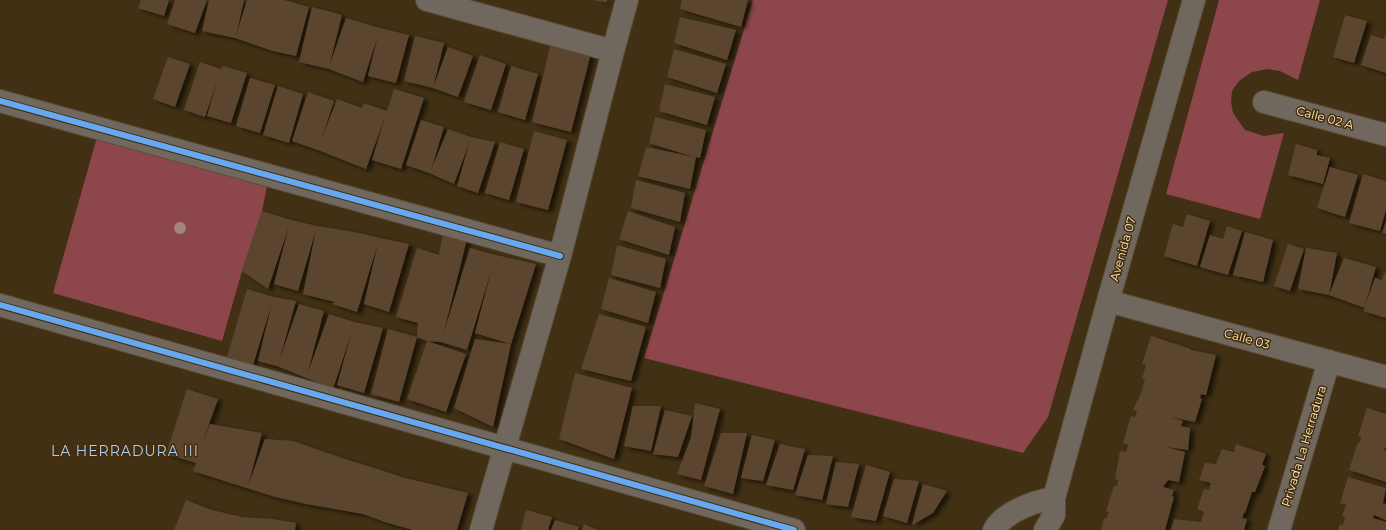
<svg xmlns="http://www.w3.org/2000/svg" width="1386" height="530" font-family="Montserrat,sans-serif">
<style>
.green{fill:#8e464d}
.building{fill:#5b452e;filter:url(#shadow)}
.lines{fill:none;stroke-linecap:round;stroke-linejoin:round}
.street-casing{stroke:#5c4d35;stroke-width:24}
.street{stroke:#70685e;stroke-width:22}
.cycleway-casing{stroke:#442c06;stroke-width:8}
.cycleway{stroke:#66a8f1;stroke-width:6}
.tree{fill:#a0877c}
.labels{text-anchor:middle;stroke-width:3;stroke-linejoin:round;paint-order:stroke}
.street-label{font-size:12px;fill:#fde9d1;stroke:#442c06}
.quarter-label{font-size:14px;letter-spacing:1px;fill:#a6cffe;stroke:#442c06}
</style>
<defs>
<filter id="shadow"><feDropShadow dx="4.5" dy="2.5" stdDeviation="2" flood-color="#0009"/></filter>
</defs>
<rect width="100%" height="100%" fill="#413013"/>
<path class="green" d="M 753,0 L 1168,0 L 1048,417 L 1023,453 L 644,358 Z
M 1219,0 L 1320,0 L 1298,80 L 1280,71 L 1267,69 L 1252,72 L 1239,81 L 1232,91 L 1231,102 L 1233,113 L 1245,130 L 1264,136 L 1284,133 L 1260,219 L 1166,194 Z
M 97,137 L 267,186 L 262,211 L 242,271 L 222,341 L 53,293 Z"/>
<path class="building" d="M 141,0 L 169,0 L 164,16 L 138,8 Z
M 175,0 L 207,0 L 195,33 L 167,24 Z
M 209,0 L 244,0 L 236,36 L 247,0 L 284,0 L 309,7 L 296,56 L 273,51 L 235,38 L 202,31 Z
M 596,0 L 607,0 L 607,2 L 596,1 Z
M 682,0 L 748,0 L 741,27 L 680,9 Z
M 312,7 L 342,15 L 329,67 L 346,18 L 380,28 L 409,35 L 396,83 L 368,76 L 378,35 L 363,82 L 329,69 L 299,62 Z
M 1345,15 L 1367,21 L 1354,63 L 1333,57 Z
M 680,17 L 736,30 L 727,60 L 674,43 Z
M 1386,34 L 1386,73 L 1361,65 L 1371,35 L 1384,39 Z
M 415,36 L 444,43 L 433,88 L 448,47 L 473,56 L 458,97 L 433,88 L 404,81 Z
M 551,43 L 591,53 L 571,132 L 532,122 Z
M 674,49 L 726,64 L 717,93 L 667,77 Z
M 480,55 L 506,64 L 491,110 L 464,102 Z
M 168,57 L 190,64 L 175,107 L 153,99 Z
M 200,62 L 221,69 L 223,66 L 247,73 L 231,123 L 207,116 L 218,79 L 205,117 L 184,110 Z
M 511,66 L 538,74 L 525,120 L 498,112 Z
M 250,78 L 275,85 L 260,133 L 236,126 Z
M 665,84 L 715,97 L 707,125 L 659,111 Z
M 278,86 L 303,94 L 289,143 L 263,135 Z
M 394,89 L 424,98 L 401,169 L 372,160 L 385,117 L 366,169 L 318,150 L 292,141 L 308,92 L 334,101 L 321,141 L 337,99 L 362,108 L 364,103 L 387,111 Z
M 655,117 L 706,130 L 700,158 L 696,157 L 690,189 L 638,176 L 646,147 L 694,157 L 649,143 Z
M 421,120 L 444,127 L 431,170 L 448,129 L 471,137 L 495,142 L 478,193 L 457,186 L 470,141 L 454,184 L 429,173 L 406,165 Z
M 534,131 L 567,140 L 548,210 L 516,202 Z
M 500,142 L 524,149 L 509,200 L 485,193 Z
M 1296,144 L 1317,150 L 1317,155 L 1330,158 L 1323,184 L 1288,175 Z
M 1330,167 L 1358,175 L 1345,217 L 1317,208 Z
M 1363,174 L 1386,181 L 1386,210 L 1380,231 L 1349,223 Z
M 636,180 L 685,193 L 680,222 L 631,208 Z
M 262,211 L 291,220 L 317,226 L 354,232 L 380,238 L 409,244 L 389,312 L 364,304 L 378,243 L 357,312 L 332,304 L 335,302 L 303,294 L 316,230 L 298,291 L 274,284 L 289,226 L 268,289 L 242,271 Z
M 628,211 L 675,227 L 669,255 L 619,239 Z
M 1187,214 L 1210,221 L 1197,266 L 1164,256 L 1173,224 L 1183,227 Z
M 1386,221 L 1386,234 L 1382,233 Z
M 1227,226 L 1242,231 L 1228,275 L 1200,267 L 1210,235 L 1223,239 Z
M 1245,232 L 1273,240 L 1263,282 L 1233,275 Z
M 443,233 L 467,239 L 443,335 L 470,248 L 496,255 L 536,264 L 511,344 L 493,427 L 454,408 L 475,339 L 511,344 L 475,333 L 492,268 L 467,350 L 441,342 L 427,341 L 466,354 L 446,412 L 407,399 L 427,341 L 417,337 L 399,402 L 371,394 L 388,329 L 417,337 L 418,323 L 396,317 L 417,248 L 439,255 Z
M 1288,244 L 1304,249 L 1290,291 L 1274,286 Z
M 617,245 L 666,259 L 660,288 L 611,275 Z
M 1306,248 L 1337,253 L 1329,295 L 1344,258 L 1376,267 L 1365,306 L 1375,278 L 1382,280 L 1385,272 L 1386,273 L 1386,318 L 1363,311 L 1365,308 L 1329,295 L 1298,289 Z
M 609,278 L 656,292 L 648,323 L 601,309 Z
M 247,289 L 274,297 L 296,301 L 279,361 L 299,304 L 324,311 L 307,375 L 329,314 L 354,322 L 383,328 L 364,393 L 337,385 L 352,331 L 333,389 L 277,366 L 258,361 L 272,303 L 253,365 L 227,357 Z
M 599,314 L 646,327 L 631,381 L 581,369 Z
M 1151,336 L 1191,349 L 1191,350 L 1216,355 L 1206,395 L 1201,394 L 1200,398 L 1202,399 L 1195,422 L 1170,417 L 1183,421 L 1181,426 L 1190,428 L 1188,450 L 1166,447 L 1185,452 L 1179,482 L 1168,480 L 1163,487 L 1174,490 L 1172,496 L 1174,497 L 1165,530 L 1101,530 L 1104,518 L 1106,519 L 1109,512 L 1106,511 L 1114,486 L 1117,486 L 1118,480 L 1115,479 L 1120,451 L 1126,452 L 1128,445 L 1123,443 L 1131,416 L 1135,417 L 1137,411 L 1133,410 L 1141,393 L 1145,379 L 1142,379 L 1146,365 L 1142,364 Z
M 575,373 L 632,388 L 614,459 L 559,439 Z
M 187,389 L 218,399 L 202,444 L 210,424 L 262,433 L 248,486 L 265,439 L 293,441 L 351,461 L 378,469 L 405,478 L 468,493 L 457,530 L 413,530 L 388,523 L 363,514 L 306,504 L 275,497 L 193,471 L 196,463 L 166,454 Z
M 695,403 L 720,409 L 701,480 L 677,474 L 691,438 Z
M 633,406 L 661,406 L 651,451 L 624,446 Z
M 1367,408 L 1386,414 L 1386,447 L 1384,450 L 1386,451 L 1386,482 L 1349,470 L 1358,442 L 1360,443 L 1361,437 L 1358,436 Z
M 665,410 L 692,416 L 678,457 L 653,454 Z
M 721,433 L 747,433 L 733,494 L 704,486 Z
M 752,435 L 775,440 L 763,481 L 741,478 Z
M 780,444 L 805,449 L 793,490 L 766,485 Z
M 1236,444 L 1266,454 L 1262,465 L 1265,466 L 1255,492 L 1252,492 L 1245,513 L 1244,513 L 1242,518 L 1247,519 L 1244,530 L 1171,530 L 1174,519 L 1201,522 L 1204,512 L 1197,509 L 1204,489 L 1209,490 L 1211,483 L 1199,480 L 1205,463 L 1216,464 L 1222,449 L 1234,452 Z
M 808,455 L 833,456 L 822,500 L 795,495 Z
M 836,462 L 859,464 L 848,507 L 826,504 Z
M 866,465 L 890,472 L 876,521 L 851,517 Z
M 1348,477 L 1386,488 L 1383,503 L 1386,504 L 1386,520 L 1374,515 L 1373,518 L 1386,522 L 1386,530 L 1338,530 L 1340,524 L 1343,525 L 1345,517 L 1342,516 L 1346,505 L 1340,503 Z
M 894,479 L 919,481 L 907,523 L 883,516 Z
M 923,484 L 947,491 L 933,513 L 912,525 Z
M 186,500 L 212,510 L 242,517 L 272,519 L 296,523 L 295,530 L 174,530 Z
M 526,510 L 552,517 L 548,530 L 521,530 Z
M 555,520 L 579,527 L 578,530 L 551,530 Z
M 584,524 L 598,530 L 582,530 Z"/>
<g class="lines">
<g class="street-casing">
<path id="street" d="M 427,0 L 613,51
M 0,101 L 560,256
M 1264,102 L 1386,135
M 1108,301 L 1386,377
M 0,305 L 794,530
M 481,530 L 560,256 L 613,51 L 627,0
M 994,530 C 1004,512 1035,501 1054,498
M 1045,530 L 1054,515 L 1054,498 L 1108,301 L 1194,0
M 1279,530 L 1329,361"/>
</g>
<use href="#street" class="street"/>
<g class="cycleway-casing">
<path id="cycleway" d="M 0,101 L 560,256
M 0,305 L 794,530"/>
</g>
<use href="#cycleway" class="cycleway"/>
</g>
<circle class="tree" cx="180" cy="228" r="6"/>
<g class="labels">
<g class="street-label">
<text transform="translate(1325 118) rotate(15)" y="4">Calle 02 A</text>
<text transform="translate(1123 249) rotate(-74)" y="4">Avenida 07</text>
<text transform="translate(1247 339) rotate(15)" y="4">Calle 03</text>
<text transform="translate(1304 446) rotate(-73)" y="4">Privada La Herradura</text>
</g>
<g class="quarter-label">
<text x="125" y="456">LA HERRADURA III</text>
</g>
</g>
</svg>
